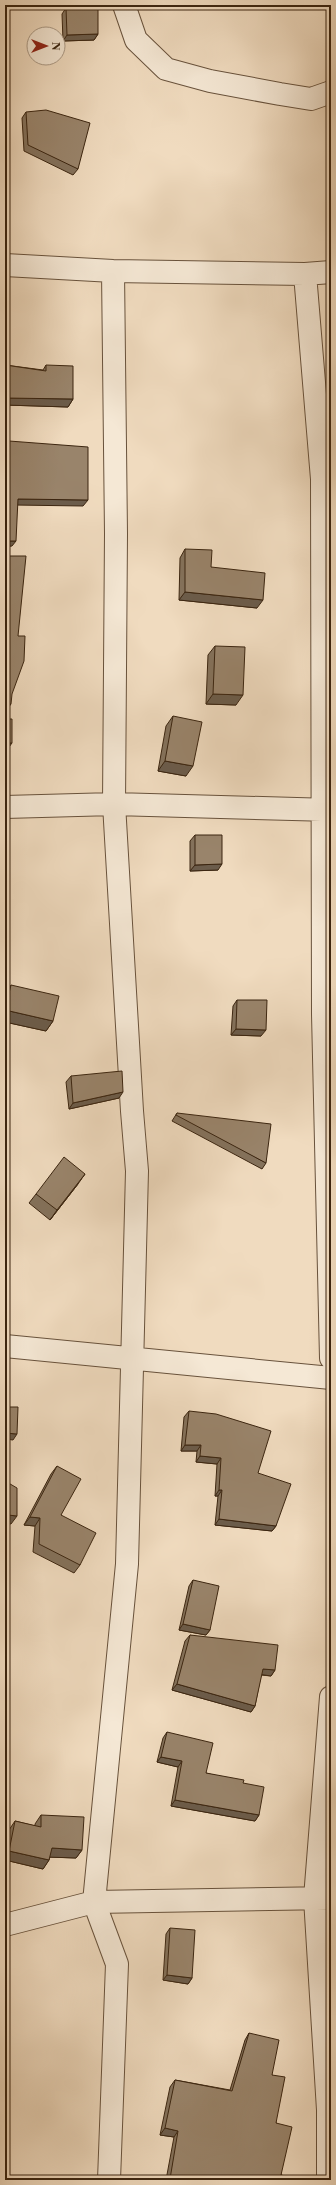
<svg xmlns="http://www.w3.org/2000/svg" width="336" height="2185" font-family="'Libre Bodoni',serif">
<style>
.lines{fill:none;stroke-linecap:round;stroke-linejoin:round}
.minor-casing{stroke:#68523c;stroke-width:24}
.minor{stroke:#f5e8d5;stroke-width:22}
.wall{fill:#84725c;stroke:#3b2510}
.shaded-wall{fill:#6b5c4b;stroke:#3b2510}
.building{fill:#99846b;stroke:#3b2510}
</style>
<rect width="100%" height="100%" fill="#f0dbbf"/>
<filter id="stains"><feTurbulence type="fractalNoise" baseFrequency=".005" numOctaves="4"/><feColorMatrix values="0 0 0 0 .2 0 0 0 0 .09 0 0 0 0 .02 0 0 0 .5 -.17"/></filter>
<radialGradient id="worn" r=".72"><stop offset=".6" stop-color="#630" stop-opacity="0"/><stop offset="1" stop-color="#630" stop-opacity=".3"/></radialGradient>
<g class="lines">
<g class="minor-casing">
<path id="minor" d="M 124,5 L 136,40 L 166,69 L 210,81 L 280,94 L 311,99 L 331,92
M 5,265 L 113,271 L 305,274 L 331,272
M 305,274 L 322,479 L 323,1014 L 331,1358
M 5,807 L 114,804 L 331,810
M 5,1346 L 331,1378
M 5,1925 L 94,1902 L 331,1898
M 109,2180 L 117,1964 L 94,1902 L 127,1564 L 137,1171 L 132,1111 L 114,804 L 116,534 L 113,271
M 328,2180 L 328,2110 L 315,1898 L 331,1697"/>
</g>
<use href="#minor" class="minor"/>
</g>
<path class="wall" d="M 66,8 L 98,34 L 94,40 L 63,41 L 62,14 Z
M 26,112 L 78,169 L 73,175 L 24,151 L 22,118 Z
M 5,365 L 43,370 L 46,365 L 73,399 L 68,407 L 5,405 Z
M 185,549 L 211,567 L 257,608 L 179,600 L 180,558 Z
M 215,646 L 236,705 L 206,704 L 208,655 Z
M 173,716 L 186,776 L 158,771 L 166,726 Z
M 195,835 L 218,870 L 190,871 L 190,841 Z
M 11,985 L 53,1021 L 46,1031 L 5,1022 L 5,993 Z
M 237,1000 L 261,1036 L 231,1035 L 233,1006 Z
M 71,1076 L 119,1098 L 69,1109 L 66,1082 Z
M 177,1113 L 266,1163 L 262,1169 L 172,1121 Z
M 78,1184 L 50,1220 L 29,1203 L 36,1194 Z
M 189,1411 L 258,1473 L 276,1526 L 272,1531 L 215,1525 L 218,1496 L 215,1496 L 217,1464 L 196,1462 L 197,1451 L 181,1451 L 184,1417 Z
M 57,1466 L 61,1515 L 80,1565 L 74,1573 L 33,1552 L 35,1526 L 24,1525 L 51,1474 Z
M 193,1580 L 210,1630 L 206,1635 L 179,1630 L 189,1586 Z
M 190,1635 L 275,1670 L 271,1676 L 261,1675 L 255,1706 L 251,1712 L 172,1690 L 185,1641 Z
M 167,1732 L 206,1773 L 243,1783 L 259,1815 L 255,1821 L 171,1806 L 178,1767 L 157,1762 L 163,1738 Z
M 41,1815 L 82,1850 L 76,1858 L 50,1857 L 49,1860 L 43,1869 L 5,1860 L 5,1848 L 9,1830 L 15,1821 L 35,1826 L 35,1824 Z
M 170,1928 L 192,1978 L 188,1984 L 163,1980 L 166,1934 Z
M 249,2033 L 272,2075 L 276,2123 L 281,2175 L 298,2180 L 166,2180 L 174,2137 L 160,2135 L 170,2087 L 175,2080 L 230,2090 L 245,2040 Z"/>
<path class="shaded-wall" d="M 98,34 L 94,40 L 63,41 L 67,35 Z
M 5,398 L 73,399 L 68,407 L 5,405 Z
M 18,499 L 88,500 L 83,506 L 14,505 Z
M 5,541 L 16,541 L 12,546 L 5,547 Z
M 185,592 L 263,600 L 257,608 L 179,600 Z
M 213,694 L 243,695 L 236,705 L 206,704 Z
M 8,704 L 11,704 L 5,712 Z
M 5,743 L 12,743 L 6,751 L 5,751 Z
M 165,761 L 193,766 L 186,776 L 158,771 Z
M 222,864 L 218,870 L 190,871 L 195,865 Z
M 5,1010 L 53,1021 L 46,1031 L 5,1022 Z
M 236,1029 L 266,1030 L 261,1036 L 231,1035 Z
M 123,1092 L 119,1098 L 69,1109 L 73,1103 Z
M 85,1174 L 78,1184 L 50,1220 L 57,1210 Z
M 5,1433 L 17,1434 L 13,1440 L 5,1439 Z
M 185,1445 L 201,1445 L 197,1451 L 181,1451 Z
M 200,1456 L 221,1458 L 217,1464 L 196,1462 Z
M 219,1490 L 222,1490 L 218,1496 L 215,1496 Z
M 8,1515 L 17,1516 L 11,1524 L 5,1523 Z
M 30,1517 L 40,1518 L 35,1526 L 24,1525 Z
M 219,1519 L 276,1526 L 272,1531 L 215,1525 Z
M 183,1624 L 210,1630 L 206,1635 L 179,1630 Z
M 263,1669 L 275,1670 L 271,1676 L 258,1674 Z
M 177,1684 L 255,1706 L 251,1712 L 172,1690 Z
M 161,1757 L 182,1761 L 178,1767 L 157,1762 Z
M 175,1800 L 259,1815 L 255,1821 L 171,1806 Z
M 52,1848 L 82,1850 L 76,1858 L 46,1857 Z
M 9,1851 L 49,1860 L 43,1869 L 5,1860 L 5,1856 Z
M 167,1975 L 192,1978 L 188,1984 L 163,1980 Z
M 165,2128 L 178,2131 L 174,2137 L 160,2135 Z"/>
<path class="building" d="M 66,8 L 98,8 L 98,34 L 67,35 Z
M 46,110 L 90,123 L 78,169 L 28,145 L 26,112 Z
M 5,365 L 46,371 L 46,365 L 73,366 L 73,399 L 5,398 Z
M 9,441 L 88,447 L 88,500 L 18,499 L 16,541 L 5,541 L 5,442 Z
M 185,549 L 212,550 L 211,567 L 265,573 L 263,600 L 185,592 Z
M 5,556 L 26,556 L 18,636 L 25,636 L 24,661 L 12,694 L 11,704 L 8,704 L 5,713 Z
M 215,646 L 245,647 L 243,695 L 213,694 Z
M 173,716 L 202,722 L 193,766 L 165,761 Z
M 5,719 L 12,719 L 12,743 L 5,743 Z
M 195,835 L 222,835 L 222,864 L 195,865 Z
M 11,985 L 59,996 L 53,1021 L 5,1010 Z
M 237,1000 L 267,1000 L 266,1030 L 236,1029 Z
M 122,1071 L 123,1092 L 73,1103 L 71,1076 Z
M 177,1113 L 271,1124 L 266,1163 L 176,1115 Z
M 64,1157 L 85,1174 L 57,1210 L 36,1194 Z
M 5,1407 L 18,1407 L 17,1434 L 5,1433 Z
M 189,1411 L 216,1414 L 271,1431 L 258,1473 L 291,1484 L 276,1526 L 219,1519 L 222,1490 L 219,1490 L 221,1458 L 200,1456 L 201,1445 L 185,1445 Z
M 57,1466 L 81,1479 L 61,1515 L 96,1533 L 80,1565 L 39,1544 L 40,1518 L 30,1517 Z
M 5,1481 L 17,1488 L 17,1516 L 8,1515 L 5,1536 Z
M 193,1580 L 219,1586 L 210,1630 L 183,1624 Z
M 190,1635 L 278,1645 L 275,1670 L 263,1669 L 255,1706 L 177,1684 Z
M 167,1732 L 213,1743 L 206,1773 L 244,1780 L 243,1783 L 264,1787 L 259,1815 L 175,1800 L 182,1761 L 161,1757 Z
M 41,1815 L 84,1817 L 82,1850 L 52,1848 L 49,1860 L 9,1851 L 15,1821 L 41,1827 Z
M 170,1928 L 195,1930 L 192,1978 L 167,1975 Z
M 249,2033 L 279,2040 L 272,2075 L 285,2077 L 276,2123 L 292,2127 L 281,2175 L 298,2179 L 298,2180 L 173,2180 L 170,2179 L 178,2131 L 165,2128 L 175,2080 L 232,2091 Z"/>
<rect width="336" height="2185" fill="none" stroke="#f0dbbf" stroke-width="20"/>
<rect x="6" y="6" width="324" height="2173" fill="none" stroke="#3b2510" stroke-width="2"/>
<rect x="10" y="10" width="316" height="2165" fill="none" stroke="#3b2510"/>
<g transform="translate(46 46) rotate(90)"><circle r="19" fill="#f5e8d5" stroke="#ab9a86"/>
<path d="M0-3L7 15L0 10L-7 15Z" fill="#8f2418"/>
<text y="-6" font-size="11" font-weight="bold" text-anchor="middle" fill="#3b2510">N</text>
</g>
<rect width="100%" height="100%" filter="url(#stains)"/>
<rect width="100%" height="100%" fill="url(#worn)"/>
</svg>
